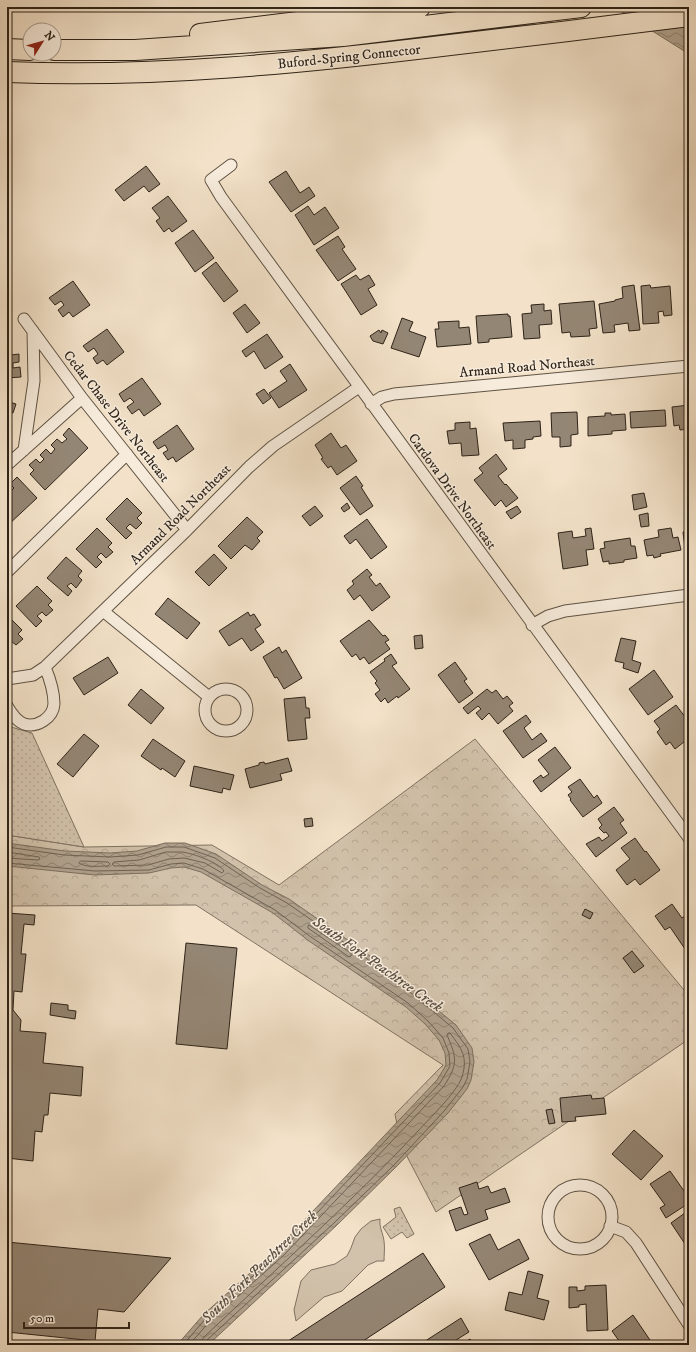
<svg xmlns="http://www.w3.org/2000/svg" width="696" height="1352" font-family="'IM FELL DW Pica',serif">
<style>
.grass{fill:#d2c2ab;stroke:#807262}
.forest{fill:url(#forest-crowns);stroke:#807262}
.park{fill:url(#park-dots);stroke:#807262}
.water{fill:url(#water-waves);stroke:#7c6f5e}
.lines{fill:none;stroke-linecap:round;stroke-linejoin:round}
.shore{stroke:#6f6252;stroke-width:1}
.building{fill:#948674;stroke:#2e2318}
.street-casing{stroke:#5f5344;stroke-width:13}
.highway-casing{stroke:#2e2318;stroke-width:22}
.street{stroke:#f7ecdc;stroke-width:11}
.highway{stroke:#f3e2c9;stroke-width:20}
.labels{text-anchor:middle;stroke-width:3;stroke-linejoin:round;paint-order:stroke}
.street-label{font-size:14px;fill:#2e2318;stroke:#f7ecdc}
.water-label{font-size:15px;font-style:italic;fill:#5c4f41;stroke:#f7ecdc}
</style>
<defs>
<pattern id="forest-crowns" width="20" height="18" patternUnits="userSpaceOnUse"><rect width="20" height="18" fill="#d2c2ab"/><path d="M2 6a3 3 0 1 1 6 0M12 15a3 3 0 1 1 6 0" fill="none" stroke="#b5a692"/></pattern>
<pattern id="park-dots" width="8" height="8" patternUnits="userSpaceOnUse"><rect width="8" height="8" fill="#d2c2ab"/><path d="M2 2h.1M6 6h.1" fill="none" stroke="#b5a692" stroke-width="1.8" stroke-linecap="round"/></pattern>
<pattern id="water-waves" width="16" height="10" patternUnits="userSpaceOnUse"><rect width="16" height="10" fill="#b0a18d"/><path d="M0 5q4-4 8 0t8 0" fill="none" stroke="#908372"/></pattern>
</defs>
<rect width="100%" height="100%" fill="#f3e2c9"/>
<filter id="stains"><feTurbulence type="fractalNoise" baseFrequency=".005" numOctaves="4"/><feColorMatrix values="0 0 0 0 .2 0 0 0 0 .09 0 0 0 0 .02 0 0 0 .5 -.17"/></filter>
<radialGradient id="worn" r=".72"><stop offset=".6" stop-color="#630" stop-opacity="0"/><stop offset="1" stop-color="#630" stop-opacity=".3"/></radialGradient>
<path class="grass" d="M 380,1219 C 379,1227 383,1233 384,1241 C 385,1248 384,1255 384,1261 L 377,1261 L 368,1265 L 342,1291 L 324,1297 L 296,1321 L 294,1310 L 301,1281 L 311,1270 L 335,1264 L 347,1256 L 351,1248 L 355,1237 L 361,1229 L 371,1221 Z"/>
<path class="forest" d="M 475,739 L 689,996 L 689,1039 L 436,1212 L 401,1145 L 395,1114 L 443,1065 L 196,905 L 7,906 L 7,835 L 84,847 L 212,845 L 279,885 Z"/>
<path class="park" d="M 7,723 L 11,727 L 32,733 L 84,847 L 7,835 Z
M 400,1207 L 414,1234 L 407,1238 L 402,1232 L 391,1239 L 383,1227 L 396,1217 L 394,1209 Z"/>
<path class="water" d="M 614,7 L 680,7 L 689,12 L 689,54 Z
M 7,843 L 65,851 L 110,853 L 137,851 L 165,843 L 185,843 L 216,854 L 262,885 L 289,899 L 362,950 L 395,975 L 456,1025 L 472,1048 L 474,1062 L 471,1080 L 467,1089 L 448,1113 L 396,1167 L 336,1226 L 208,1345 L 177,1345 L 204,1314 L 277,1249 L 437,1080 L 446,1065 L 445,1053 L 439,1040 L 425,1024 L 406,1007 L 309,941 L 273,913 L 201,872 L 184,867 L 171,868 L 149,873 L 95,875 L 7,866 Z"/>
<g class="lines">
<path class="shore" d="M 7,847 L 64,855 L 110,857 L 138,855 L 166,847 L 184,847 L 215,858 L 260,888 L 287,903 L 359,953 L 393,978 L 453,1028 L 468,1049 L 470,1062 L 467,1079 L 463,1087 L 445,1110 L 394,1165 L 334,1223 L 207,1340 L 206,1345
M 7,852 L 39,857 L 40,859 L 38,860 L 7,858
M 166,852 C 171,852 177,852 182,852 C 192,853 220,863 224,871 L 222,873 L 205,863 L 184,858 L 169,859 L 148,865 L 114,866 L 112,864 L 114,862 L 139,860 Z
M 81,861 L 108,862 L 110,864 L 108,866 C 99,866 86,868 79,863 Z
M 7,863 L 95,871 L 149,870 L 171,864 L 184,863 L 203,869 L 275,910 L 311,937 L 408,1003 L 428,1021 L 443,1038 L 449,1053 L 450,1066 L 440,1083 L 280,1252 L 207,1317 L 183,1345
M 309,925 L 351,953 L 351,956 L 349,957 L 308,928 Z
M 189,1345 L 210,1321 L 284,1255 L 444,1086 C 458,1064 457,1058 447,1035 L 448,1033 L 450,1033 C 462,1049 468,1057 462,1077 C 457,1092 429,1119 418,1131 C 351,1203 276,1269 204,1337 L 202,1340 L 201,1345"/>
</g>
<path class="building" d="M 146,166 L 160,184 L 149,192 L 144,186 L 124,201 L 115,190 Z
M 286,171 L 300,193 L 309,187 L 315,196 L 291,212 L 269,182 Z
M 168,196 L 187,221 L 172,232 L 169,228 L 164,232 L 156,221 L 160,218 L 152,208 Z
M 308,206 L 314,215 L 325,207 L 339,228 L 314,245 L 295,215 Z
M 193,230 L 214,258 L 195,272 L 175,243 Z
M 338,236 L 345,247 L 342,249 L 356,269 L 338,281 L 316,250 Z
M 216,262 L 238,291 L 224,302 L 202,273 Z
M 356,275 L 360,280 L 369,275 L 375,285 L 368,289 L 377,305 L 361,315 L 341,284 Z
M 73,281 L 90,305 L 73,317 L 69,312 L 63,317 L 58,310 L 64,305 L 61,301 L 55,305 L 49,298 Z
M 634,285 L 640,330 L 629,331 L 628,323 L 614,325 L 615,332 L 603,333 L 599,304 L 615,301 L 615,300 L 623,298 L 622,287 Z
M 650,285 L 651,288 L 670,286 L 672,315 L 664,316 L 663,311 L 658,312 L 659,323 L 643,324 L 641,286 Z
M 594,301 L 597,328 L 589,329 L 590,336 L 571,337 L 570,332 L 562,333 L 559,304 Z
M 685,301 L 689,301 L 689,320 L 687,320 Z
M 245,304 L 260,323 L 247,333 L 233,313 Z
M 544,304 L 544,311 L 551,310 L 552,324 L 539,325 L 540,338 L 524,339 L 522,314 L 532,313 L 531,305 Z
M 508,314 L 508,316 L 510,316 L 512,337 L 489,339 L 489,342 L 478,343 L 476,316 Z
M 402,318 L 413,322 L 409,331 L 426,337 L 419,357 L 391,348 Z
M 459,321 L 459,328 L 469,327 L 471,344 L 437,347 L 435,329 L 439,329 L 438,322 Z
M 107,329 L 124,352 L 107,365 L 103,360 L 97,364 L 93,358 L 98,354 L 94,348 L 88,352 L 83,346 Z
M 379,330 L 381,333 L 382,330 L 388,333 L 383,344 L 373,341 L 370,336 Z
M 267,334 L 283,357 L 265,369 L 254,351 L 246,357 L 242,351 Z
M 7,348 L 11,348 L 11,355 L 19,354 L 19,362 L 13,363 L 13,368 L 20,367 L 21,377 L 7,378 Z
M 290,364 L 307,390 L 279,408 L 269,393 L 287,381 L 280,371 Z
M 142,378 L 161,404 L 144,416 L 139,409 L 132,414 L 127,407 L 134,402 L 130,398 L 124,402 L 119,394 Z
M 264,389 L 271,398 L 263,404 L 256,394 Z
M 7,396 L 11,397 L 9,402 L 16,404 L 13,413 L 7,411 Z
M 689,405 L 689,429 L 680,430 L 679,425 L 674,426 L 672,407 Z
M 665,410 L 666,426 L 631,428 L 630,412 Z
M 577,412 L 578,434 L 571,435 L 571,446 L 560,447 L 560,437 L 552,437 L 551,413 Z
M 605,413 L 611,413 L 611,415 L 625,414 L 626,430 L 612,431 L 612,434 L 588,436 L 588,417 L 605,416 Z
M 540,421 L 541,436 L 533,437 L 533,439 L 525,440 L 525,448 L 513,449 L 513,440 L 505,441 L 503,423 Z
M 470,422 L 470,429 L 476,428 L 479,455 L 462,456 L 461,443 L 449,444 L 447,431 L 455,430 L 455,423 Z
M 177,425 L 194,449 L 176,462 L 173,457 L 168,460 L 163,453 L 168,450 L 165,445 L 158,449 L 153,442 Z
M 69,428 L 88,448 L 45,490 L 30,474 L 34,470 L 29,465 L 36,459 L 40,463 L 44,459 L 40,455 L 46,449 L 51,454 L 55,449 L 51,445 L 57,439 L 62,443 L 67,439 L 63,435 Z
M 331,433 L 341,448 L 346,445 L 357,461 L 337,475 L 331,466 L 328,468 L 321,459 L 323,458 L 315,445 Z
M 496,454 L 507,469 L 498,476 L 505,485 L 506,484 L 518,498 L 506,507 L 501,500 L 495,506 L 474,480 L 483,473 L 479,468 Z
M 356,476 L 363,486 L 361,487 L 373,506 L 360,515 L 340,488 Z
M 17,477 L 37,498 L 7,526 L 7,489 L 10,492 L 14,488 L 10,484 Z
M 644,493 L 647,507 L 634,510 L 632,495 Z
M 127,498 L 142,513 L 137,518 L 142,523 L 136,529 L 130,524 L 126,528 L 132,533 L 126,539 L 106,519 Z
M 347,503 L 350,508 L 344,512 L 341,508 Z
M 315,506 L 323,516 L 310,526 L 302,516 Z
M 517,506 L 521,512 L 511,519 L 506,512 Z
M 648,513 L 649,526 L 641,527 L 639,515 Z
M 247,517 L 263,532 L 257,538 L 260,541 L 252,550 L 245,545 L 231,559 L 218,546 Z
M 367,519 L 387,547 L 371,559 L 356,539 L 350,544 L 344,536 Z
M 97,528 L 112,543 L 108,547 L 113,552 L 106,558 L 101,553 L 97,557 L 102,562 L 96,568 L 76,549 Z
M 591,528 L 594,549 L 586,550 L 588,565 L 563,569 L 558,533 L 572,531 L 573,538 L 586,536 L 585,529 Z
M 671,528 L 673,538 L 678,537 L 681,550 L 660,554 L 661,556 L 654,558 L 653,555 L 647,556 L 644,540 L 659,537 L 658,530 Z
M 689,531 L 689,547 L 685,548 L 683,532 Z
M 630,538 L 631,546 L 635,546 L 637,558 L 624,560 L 624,562 L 609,564 L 609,561 L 603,562 L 600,549 L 605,548 L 604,542 Z
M 214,554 L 227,568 L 209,586 L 195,572 Z
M 66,557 L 82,571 L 78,576 L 82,580 L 76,588 L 71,583 L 67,586 L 72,591 L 68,596 L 47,578 Z
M 367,569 L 372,575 L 369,577 L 376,586 L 380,583 L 390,597 L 372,611 L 360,595 L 354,600 L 347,590 L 354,584 L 352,581 Z
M 37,586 L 52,601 L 48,605 L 53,610 L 46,616 L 42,612 L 37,616 L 42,621 L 36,627 L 16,606 Z
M 168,598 L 200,623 L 187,639 L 155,614 Z
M 248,612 L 250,616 L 254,614 L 261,625 L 255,629 L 264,642 L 251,651 L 242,638 L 229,646 L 219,631 Z
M 7,615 L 22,630 L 18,634 L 23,639 L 16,645 L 11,641 L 7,644 L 12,649 L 7,655 Z
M 369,620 L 383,636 L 385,635 L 389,640 L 385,642 L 390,649 L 369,664 L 364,657 L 360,660 L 356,654 L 352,657 L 340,641 Z
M 422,635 L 423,648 L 415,649 L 414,636 Z
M 621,638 L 636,641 L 632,660 L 641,663 L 638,673 L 623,668 L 624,663 L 615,661 Z
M 279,647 L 282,653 L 286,650 L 302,678 L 284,689 L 277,677 L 275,678 L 263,657 Z
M 391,654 L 397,663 L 392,666 L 410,689 L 398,698 L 397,696 L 388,703 L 385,698 L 381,702 L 375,694 L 380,690 L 375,683 L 377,681 L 370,672 L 385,661 L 384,659 Z
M 108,657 L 118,673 L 84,695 L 73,678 Z
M 455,662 L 467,679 L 464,681 L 473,693 L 459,703 L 438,675 Z
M 654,670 L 673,697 L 648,715 L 629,689 Z
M 141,689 L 164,708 L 151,724 L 128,705 Z
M 487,689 L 492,693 L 496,690 L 503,699 L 507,696 L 513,703 L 509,706 L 513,711 L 498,724 L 489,713 L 482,720 L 476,713 L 481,709 L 478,706 L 468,714 L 463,708 Z
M 305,697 L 306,708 L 309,708 L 310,718 L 305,718 L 307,739 L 288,741 L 284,699 Z
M 676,705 L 689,722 L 689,724 L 684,728 L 689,735 L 689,738 L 675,749 L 670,742 L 666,745 L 657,732 L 660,729 L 654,721 Z
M 526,715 L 531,722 L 524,728 L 532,740 L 541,733 L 547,741 L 523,758 L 503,731 Z
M 84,734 L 99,746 L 73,777 L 57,764 Z
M 153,739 L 185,761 L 175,777 L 162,768 L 161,770 L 141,756 Z
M 555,747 L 571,768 L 541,792 L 533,781 L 541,775 L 543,778 L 549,774 L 538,760 Z
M 288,758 L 292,771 L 280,774 L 282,780 L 250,788 L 245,769 L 259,765 L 259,763 L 264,762 L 265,764 Z
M 194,766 L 234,775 L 230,790 L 223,788 L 222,793 L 190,786 Z
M 580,779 L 594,798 L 597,795 L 602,803 L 583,817 L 570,800 L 571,799 L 568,795 L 572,792 L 568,787 Z
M 614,807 L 624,820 L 620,823 L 627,833 L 596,857 L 586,844 L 599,837 L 602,841 L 609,836 L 606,832 L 604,833 L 599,828 L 602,825 L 598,819 Z
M 312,818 L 313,826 L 305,827 L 304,819 Z
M 635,838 L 645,852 L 646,851 L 660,870 L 640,885 L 635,879 L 627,885 L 616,870 L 630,859 L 621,848 Z
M 672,904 L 682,918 L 689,913 L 689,946 L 685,949 L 670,927 L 665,930 L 655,916 Z
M 585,909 L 593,913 L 590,919 L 582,915 Z
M 7,913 L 35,915 L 34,925 L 24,924 L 21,954 L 26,954 L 22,992 L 14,991 L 13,1010 L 21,1020 L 20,1031 L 46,1033 L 43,1063 L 83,1067 L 81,1096 L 50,1093 L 48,1115 L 44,1115 L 42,1132 L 35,1131 L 33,1161 L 7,1158 Z
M 186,943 L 237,948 L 227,1049 L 176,1044 Z
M 632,951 L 644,966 L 634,973 L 623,958 Z
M 51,1003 L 68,1005 L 68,1010 L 76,1011 L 75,1019 L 50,1015 Z
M 591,1095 L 592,1099 L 604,1098 L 606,1114 L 575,1117 L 576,1121 L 562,1122 L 560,1098 Z
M 552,1109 L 555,1123 L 549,1124 L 546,1110 Z
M 634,1130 L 663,1156 L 641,1180 L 612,1154 Z
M 670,1171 L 689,1198 L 689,1203 L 666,1218 L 660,1208 L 665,1205 L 650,1184 Z
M 477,1182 L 479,1189 L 488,1186 L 491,1193 L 505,1188 L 510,1202 L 485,1210 L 488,1219 L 456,1231 L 449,1211 L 461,1207 L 464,1215 L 468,1214 L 459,1188 Z
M 689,1210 L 689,1250 L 671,1223 Z
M 490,1234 L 498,1250 L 519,1239 L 529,1259 L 489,1280 L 469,1244 Z
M 7,1242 L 171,1258 L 124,1312 L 98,1309 L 95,1341 L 7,1332 Z
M 423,1253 L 445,1287 L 357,1345 L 282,1345 Z
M 528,1271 L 543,1275 L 537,1298 L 549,1301 L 544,1320 L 505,1310 L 509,1292 L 522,1295 Z
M 606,1285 L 608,1330 L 587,1331 L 586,1304 L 579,1305 L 579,1307 L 569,1308 L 569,1287 L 577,1287 L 577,1291 L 585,1290 L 585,1286 Z
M 633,1315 L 652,1343 L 654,1345 L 622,1345 L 612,1331 Z
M 461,1318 L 469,1332 L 448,1345 L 419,1345 Z
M 470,1339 L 474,1345 L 461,1345 Z"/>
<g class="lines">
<g class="street-casing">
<path id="street" d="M 231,165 L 211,180 L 221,197 L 689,838
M 24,319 L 82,398 L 187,530
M 371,404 L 382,397 L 394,394 L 689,366
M 24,450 L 34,381 L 33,331
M 7,465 L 82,398
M 7,572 L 127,454
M 103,611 L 209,697
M 532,625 L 548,616 L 565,611 L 689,595
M 7,679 L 33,675 L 45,667 L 187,530 L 249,467 L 273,446 L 359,387
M205 710a21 21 0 1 1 42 0a21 21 0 1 1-42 0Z
M 7,706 C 11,713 16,721 24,724 C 37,728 53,718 54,704 C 54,691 50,679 45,667
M548 1217a32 32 0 1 1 64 0a32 32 0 1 1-64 0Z
M 610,1226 L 626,1232 L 636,1243 L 689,1325"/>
</g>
<g class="highway-casing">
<path id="highway" d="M 200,34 L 420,7
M 7,49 L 30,50
M 54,50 L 135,50 L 343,36 L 581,7
M 7,72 C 155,78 303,63 450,45 C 530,36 609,26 689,16"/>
</g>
<use href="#street" class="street"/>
<use href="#highway" class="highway"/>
</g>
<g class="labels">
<g class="street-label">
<text transform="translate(349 56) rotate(-6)" y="5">Buford-Spring Connector</text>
<text transform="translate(527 366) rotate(-5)" y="5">Armand Road Northeast</text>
<text transform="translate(117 416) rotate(52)" y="5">Cedar Chase Drive Northeast</text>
<text transform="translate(453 491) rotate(54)" y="5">Cardova Drive Northeast</text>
<text transform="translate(180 514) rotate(-45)" y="5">Armand Road Northeast</text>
</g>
<g class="water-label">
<text transform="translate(378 964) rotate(35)" y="5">South Fork Peachtree Creek</text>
<text transform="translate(259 1267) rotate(-44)" y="5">South Fork Peachtree Creek</text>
</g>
</g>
<rect width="696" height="1352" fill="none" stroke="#f3e2c9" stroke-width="24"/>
<rect x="8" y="8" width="680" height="1336" fill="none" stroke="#2e2318" stroke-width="2"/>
<rect x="12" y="12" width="672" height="1328" fill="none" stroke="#2e2318"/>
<g transform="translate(42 42) rotate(53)"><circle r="19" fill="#f7ecdc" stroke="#a79c8e"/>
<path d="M0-3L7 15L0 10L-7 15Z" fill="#8f2418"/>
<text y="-6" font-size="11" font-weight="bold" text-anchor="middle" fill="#2e2318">N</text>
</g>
<path d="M24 1322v6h105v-6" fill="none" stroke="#2e2318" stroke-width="2"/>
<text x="30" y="1322" font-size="12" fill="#2e2318" stroke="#f7ecdc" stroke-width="3" paint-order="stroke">50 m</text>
<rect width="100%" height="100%" filter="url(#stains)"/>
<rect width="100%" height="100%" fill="url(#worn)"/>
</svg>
